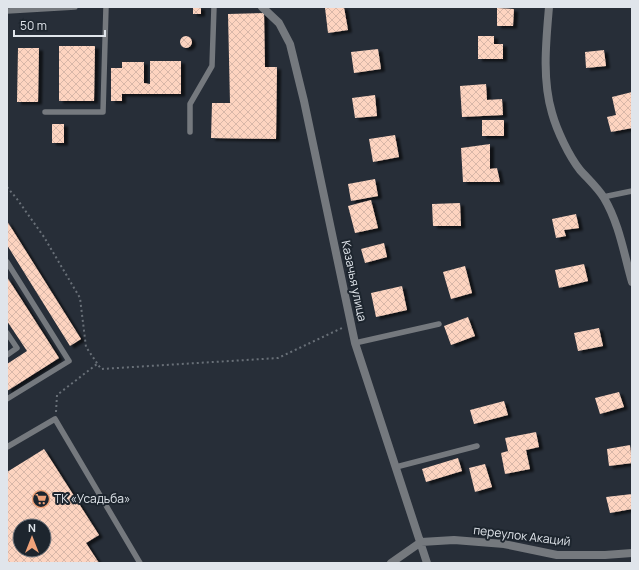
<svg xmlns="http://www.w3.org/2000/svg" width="639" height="570" font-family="Manrope,sans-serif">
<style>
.building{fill:url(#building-cross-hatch);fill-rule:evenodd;filter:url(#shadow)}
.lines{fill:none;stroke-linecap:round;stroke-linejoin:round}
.path{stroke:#697078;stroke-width:2;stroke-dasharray:2 3;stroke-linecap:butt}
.service{stroke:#75797e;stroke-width:5.5}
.minor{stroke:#75797e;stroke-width:8}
.labels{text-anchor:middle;stroke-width:4;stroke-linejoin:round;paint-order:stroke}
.street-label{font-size:12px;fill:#e0e5eb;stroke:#1d252e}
.poi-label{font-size:12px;fill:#e0e5eb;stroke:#1d252e;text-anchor:start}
</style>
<defs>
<pattern id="building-cross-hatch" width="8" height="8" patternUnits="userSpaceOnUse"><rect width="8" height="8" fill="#fdd4c0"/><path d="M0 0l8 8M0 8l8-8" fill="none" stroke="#d8b7a8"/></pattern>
<filter id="shadow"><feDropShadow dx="4" dy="2.5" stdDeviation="1" flood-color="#0009"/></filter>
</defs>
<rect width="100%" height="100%" fill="#272e38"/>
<path class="building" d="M 193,7 L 201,7 L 201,14 L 193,14 Z
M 344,7 L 348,30 L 328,33 L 325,8 Z
M 497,8 L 514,9 L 513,26 L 497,26 Z
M 264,13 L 265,67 L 277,67 L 276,139 L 211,138 L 212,103 L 230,103 L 228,14 Z
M180 42a6 6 0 1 1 12 0a6 6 0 1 1-12 0Z
M 478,36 L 494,36 L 494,44 L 503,44 L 503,59 L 478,59 Z
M 59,46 L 95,46 L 94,101 L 59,101 Z
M 18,48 L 39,48 L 38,102 L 17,102 Z
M 378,49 L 381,69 L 354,73 L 351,52 Z
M 604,50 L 606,66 L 586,68 L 585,52 Z
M 150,61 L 181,61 L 181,94 L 122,94 L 122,101 L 111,101 L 111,68 L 122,68 L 122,62 L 144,62 L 144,83 L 150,84 Z
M 486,84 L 487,100 L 502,99 L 503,115 L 462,117 L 460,86 Z
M 632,92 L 632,128 L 611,132 L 607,117 L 616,115 L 612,97 Z
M 375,95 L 377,116 L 355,118 L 352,98 Z
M 482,120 L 504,120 L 504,136 L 482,136 Z
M 52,124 L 64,124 L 64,143 L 52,143 Z
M 395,135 L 399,157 L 373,162 L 369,139 Z
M 490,144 L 490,169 L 497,168 L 500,182 L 463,182 L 461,148 Z
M 375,179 L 378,196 L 351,201 L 348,184 Z
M 371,200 L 378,228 L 355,233 L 348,206 Z
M 460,203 L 461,226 L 433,226 L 432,204 Z
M 576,214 L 579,228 L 564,230 L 566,236 L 556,238 L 552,219 Z
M 7,221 L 81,339 L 70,346 L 7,245 Z
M 384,243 L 387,257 L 365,263 L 361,249 Z
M 584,264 L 588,281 L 559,288 L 555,270 Z
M 465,266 L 472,293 L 451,299 L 443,272 Z
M 7,277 L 59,358 L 7,391 L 7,364 L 27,351 L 7,321 Z
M 402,286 L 407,310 L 376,317 L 371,293 Z
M 468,317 L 475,336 L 451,345 L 444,326 Z
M 599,328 L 603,346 L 578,351 L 574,333 Z
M 619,392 L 624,407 L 600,414 L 595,398 Z
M 504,401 L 508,415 L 474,424 L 470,410 Z
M 536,432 L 539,447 L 526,450 L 530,469 L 505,474 L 501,453 L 508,451 L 505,438 Z
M 630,445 L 632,463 L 609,466 L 607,449 Z
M 44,449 L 99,535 L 86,543 L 99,563 L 7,563 L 7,472 ZM 20,526 L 44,526 L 44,550 L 20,550 Z
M 458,458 L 462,471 L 426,482 L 422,469 Z
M 485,464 L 492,487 L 475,492 L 469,468 Z
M 632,494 L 632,509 L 610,513 L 606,497 Z"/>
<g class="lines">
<path class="path" d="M 7,187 L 17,199 L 44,237 L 80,298 L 86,347 L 101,369 L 278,358 L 342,328
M 56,412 L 57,395 L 97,364"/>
<path class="service" d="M 7,11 L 75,7
M 45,112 L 103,112 L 106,7
M 190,132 L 190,104 L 212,66 L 214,7
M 603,197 L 632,191
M 7,262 L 69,361 L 7,399
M 7,333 L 17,348 L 7,355
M 355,343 L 439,324
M 7,447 L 55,419 L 140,563
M 396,467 L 477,446"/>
<path class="minor" d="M 262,7 L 279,23 L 290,44 L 304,101 L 355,343 L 427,563
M 549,7 C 546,42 542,79 552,113 C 557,131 569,156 580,170 C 588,179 598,188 604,198 C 619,223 624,254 632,282
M 391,563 L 421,542 L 454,540 L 504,544 L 557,555 L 605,555 L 632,553"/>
</g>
<defs>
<g id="supermarket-ring" transform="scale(0.9)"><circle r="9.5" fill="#1d252e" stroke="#f0a279" stroke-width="1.5"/><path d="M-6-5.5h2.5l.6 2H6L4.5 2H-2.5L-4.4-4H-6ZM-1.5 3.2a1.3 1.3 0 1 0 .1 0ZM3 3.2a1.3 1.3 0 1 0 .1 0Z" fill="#f0a279"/></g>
</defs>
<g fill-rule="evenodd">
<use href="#supermarket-ring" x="41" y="499"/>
</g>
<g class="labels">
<g class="street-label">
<text transform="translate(354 281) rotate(78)" y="4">Казачья улица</text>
<text transform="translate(522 536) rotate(7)" y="4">переулок Акаций</text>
</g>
<g class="poi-label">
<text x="54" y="503">ТК «Усадьба»</text>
</g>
</g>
<rect width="639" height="570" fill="none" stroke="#e0e5eb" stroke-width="16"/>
<g transform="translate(32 538)"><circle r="19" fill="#1d252e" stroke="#6b727a"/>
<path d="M0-3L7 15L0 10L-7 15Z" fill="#f0a279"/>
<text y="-6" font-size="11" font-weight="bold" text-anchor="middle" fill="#e0e5eb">N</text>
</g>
<path d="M14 30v6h91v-6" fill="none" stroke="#e0e5eb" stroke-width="2"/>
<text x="20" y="30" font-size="12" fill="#e0e5eb" stroke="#1d252e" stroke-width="3" paint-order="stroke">50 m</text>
</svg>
